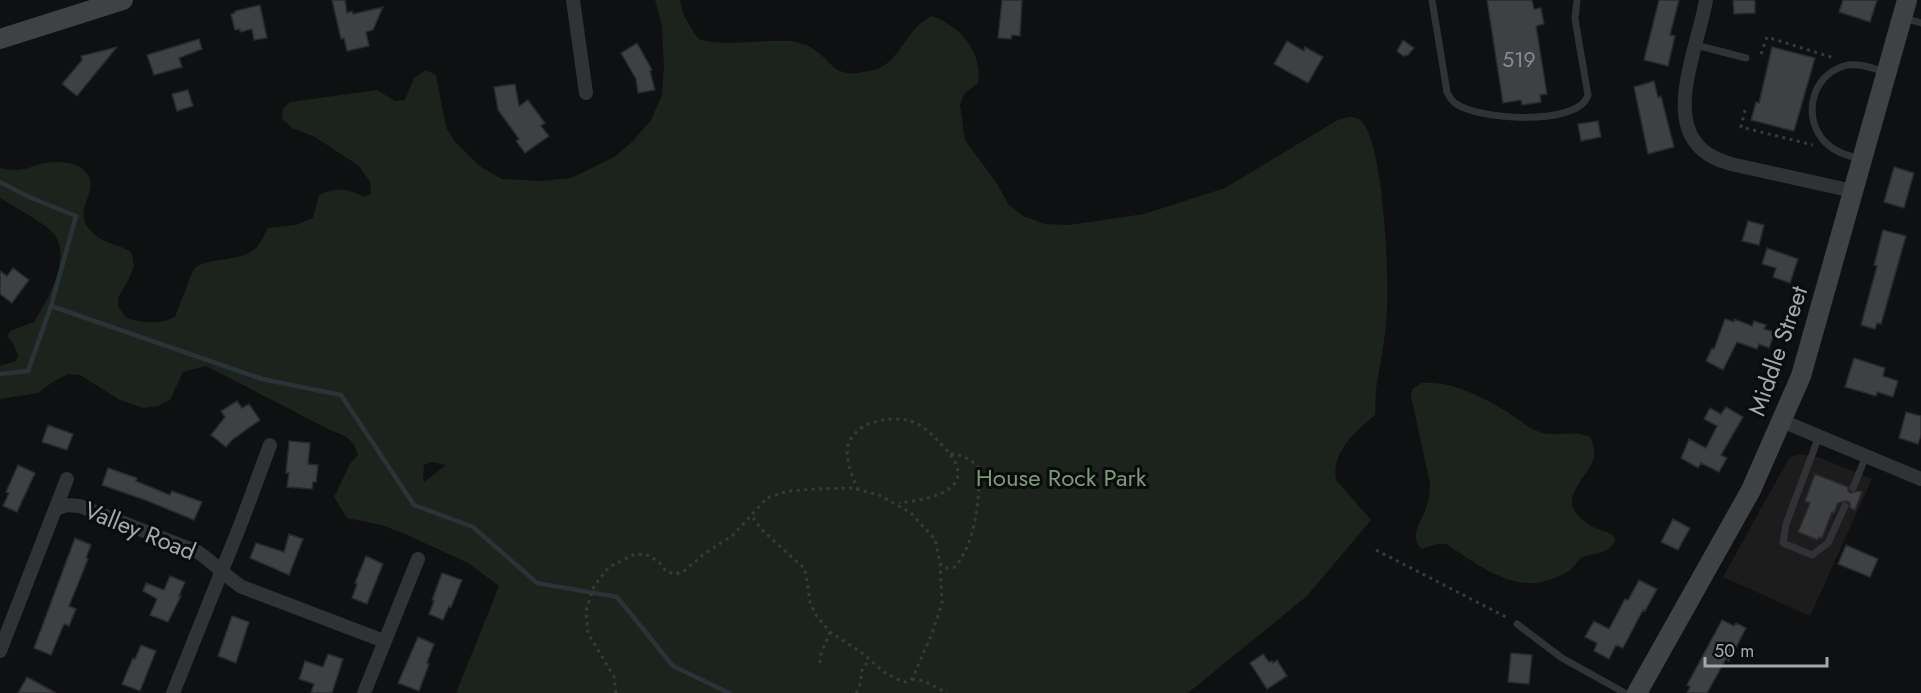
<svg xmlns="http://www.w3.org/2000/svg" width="1921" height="693" font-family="Jost,sans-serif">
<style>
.built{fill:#1c1c1d}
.green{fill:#1c231c;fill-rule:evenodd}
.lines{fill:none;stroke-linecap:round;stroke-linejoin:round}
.stream{stroke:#2a3338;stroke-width:4.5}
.building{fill:#3e4043;stroke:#2a2a2c;stroke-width:1.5}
.path{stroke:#37393c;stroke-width:3;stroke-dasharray:3 4.5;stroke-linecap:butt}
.service{stroke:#313235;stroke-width:7}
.minor{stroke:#313235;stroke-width:14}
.secondary{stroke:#3f4145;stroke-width:20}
.labels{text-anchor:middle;stroke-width:6;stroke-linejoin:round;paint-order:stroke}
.number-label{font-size:21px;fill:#898e95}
.street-label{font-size:24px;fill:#a2a8b0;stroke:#0a0b0b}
.park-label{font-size:24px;fill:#7d997b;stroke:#0a0b0b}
</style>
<rect width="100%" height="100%" fill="#0f1011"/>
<path class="built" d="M 1799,454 L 1818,457 L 1872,479 L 1810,616 L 1723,577 L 1789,458 Z"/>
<path class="green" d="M 655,0 L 680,0 L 684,16 L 698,39 C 722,46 747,41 772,41 C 779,41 788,40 795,42 C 800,43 808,45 812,48 C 833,61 832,78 863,72 C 869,71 876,70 881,67 C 903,56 906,28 932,16 C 960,26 983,52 978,83 L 964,94 L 960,105 L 965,140 L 998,185 L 1008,204 L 1023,216 L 1045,224 L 1069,225 L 1144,214 L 1225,188 L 1336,121 C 1344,118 1354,114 1361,121 C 1384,142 1389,277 1387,310 C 1386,334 1381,360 1377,383 C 1375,393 1376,405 1375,415 C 1356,431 1331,452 1336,480 L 1371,520 L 1307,596 L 1188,693 L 456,693 L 499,586 L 468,563 L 403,533 L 381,525 L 347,518 L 334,497 L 350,464 L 358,455 C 353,438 346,436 330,430 L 206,366 L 183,372 L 170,400 L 158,406 L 143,408 L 120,400 L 80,375 L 68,374 L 54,381 L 38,393 L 0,399 L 0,366 L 16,361 L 18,355 L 13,343 L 7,337 L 10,331 L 34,322 C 47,301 75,254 51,231 C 38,219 16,208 0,198 L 0,168 C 7,169 16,171 23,169 C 28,169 32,166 37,165 C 52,160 79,160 88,175 C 100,195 67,211 95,235 C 105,244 121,244 132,253 L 134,266 L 129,279 L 118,298 L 118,306 L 126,318 C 145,323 157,325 175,317 C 179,308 191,273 194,269 C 204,257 241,263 256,248 C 261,244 264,234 268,228 L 296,225 L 313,218 L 319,195 C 337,187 347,188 364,197 L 371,193 L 370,182 L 359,166 L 315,137 L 292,128 L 282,119 L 283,109 L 290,102 L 377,90 L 395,101 L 405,100 L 414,78 L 426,70 L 436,75 L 446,127 L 455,142 L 481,167 L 502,179 L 541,181 L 571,178 L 614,157 L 632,142 L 651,120 L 662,95 L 664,66 L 662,26 ZM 432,462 L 446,465 L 424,482 L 423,478 L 424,465 Z
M 1422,383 C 1451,380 1485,398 1509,413 C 1518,419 1527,427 1537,431 C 1554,439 1576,428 1591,438 C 1593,444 1595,451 1594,457 C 1587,482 1550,501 1591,526 C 1598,530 1606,531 1613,535 L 1615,541 C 1608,555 1595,552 1583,557 C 1577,560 1575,566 1570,570 C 1564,574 1555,578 1549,580 C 1512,593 1476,563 1446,544 L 1437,544 L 1422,549 C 1408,537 1422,521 1426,508 C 1429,500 1430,492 1430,483 L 1411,396 L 1412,389 Z"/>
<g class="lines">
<path class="stream" d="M 0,182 L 29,197 L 76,216 L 51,306 L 28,371 L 0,374
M 51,306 L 262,379 L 341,395 L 414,505 L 473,527 L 537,583 L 617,597 L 673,666 L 729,693"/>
</g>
<path class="building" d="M 332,0 L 345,0 L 347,13 L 352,11 L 353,14 L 383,7 L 373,30 L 366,32 L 369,46 L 347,51 L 344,38 L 341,39 Z
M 1002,0 L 1022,0 L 1020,36 L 1012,35 L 1011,39 L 998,38 Z
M 1487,0 L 1532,0 L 1534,9 L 1541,8 L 1544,24 L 1536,26 L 1547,94 L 1540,95 L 1541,102 L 1522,105 L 1521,100 L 1503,103 Z
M 1659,0 L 1679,0 L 1670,35 L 1675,36 L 1668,66 L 1644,60 Z
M 1733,0 L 1755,0 L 1755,13 L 1734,14 Z
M 1843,0 L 1877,0 L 1870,22 L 1839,12 Z
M 260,5 L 267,38 L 254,40 L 252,29 L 240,32 L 240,29 L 235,30 L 231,14 L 235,13 L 235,11 Z
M 199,39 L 202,49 L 179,58 L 182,67 L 154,75 L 147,55 Z
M 1403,40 L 1414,48 L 1408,55 L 1403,56 L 1397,51 Z
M 1287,41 L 1304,51 L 1305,47 L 1323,57 L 1308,83 L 1274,64 Z
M 637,43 L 652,70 L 650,71 L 655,90 L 638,93 L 636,79 L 621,53 Z
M 117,47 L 77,96 L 62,84 L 82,60 L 81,56 Z
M 1772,47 L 1815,58 L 1794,131 L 1751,120 L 1756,102 L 1759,103 Z
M 1654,81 L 1658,97 L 1661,96 L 1674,147 L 1648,154 L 1634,87 Z
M 515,84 L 519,106 L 528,100 L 545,123 L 541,126 L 549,136 L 525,153 L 516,141 L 519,139 L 498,110 L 494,87 Z
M 188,90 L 193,106 L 177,111 L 172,94 Z
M 1598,121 L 1601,137 L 1581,141 L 1578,124 Z
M 1894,167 L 1914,173 L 1904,208 L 1884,202 Z
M 1748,221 L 1764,225 L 1759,245 L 1742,241 Z
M 1883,230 L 1906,236 L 1881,324 L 1877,323 L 1875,329 L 1861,325 L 1877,266 L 1874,265 Z
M 1767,248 L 1798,259 L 1790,283 L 1773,277 L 1776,268 L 1762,264 Z
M 13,268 L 29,280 L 12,303 L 0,294 L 0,271 L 7,276 Z
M 1725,319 L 1734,322 L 1734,319 L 1752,326 L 1754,321 L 1766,325 L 1764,329 L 1775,332 L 1769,348 L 1759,344 L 1757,349 L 1737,342 L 1723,370 L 1706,361 L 1712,348 L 1714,349 Z
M 1854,358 L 1885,368 L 1883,376 L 1898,381 L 1893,397 L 1877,392 L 1876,396 L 1845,387 Z
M 237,401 L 242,408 L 249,404 L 260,420 L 232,440 L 226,447 L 211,435 L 225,417 L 221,411 Z
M 1726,407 L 1743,417 L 1721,455 L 1727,458 L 1719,472 L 1701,463 L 1698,468 L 1681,458 L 1689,439 L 1706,448 L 1717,426 L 1704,419 L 1710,408 L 1721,414 Z
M 1906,412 L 1921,416 L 1921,435 L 1918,444 L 1899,438 Z
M 48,425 L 73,434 L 67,450 L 42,442 Z
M 289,441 L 310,443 L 308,464 L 318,465 L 316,482 L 313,482 L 312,489 L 287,487 L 289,473 L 286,473 Z
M 18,465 L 35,473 L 17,512 L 3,506 L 9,493 L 6,492 Z
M 108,468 L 137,478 L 136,481 L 170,495 L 172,491 L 202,502 L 194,520 L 145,500 L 102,485 Z
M 1815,474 L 1848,487 L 1848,491 L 1851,493 L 1858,491 L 1862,492 L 1855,510 L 1850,508 L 1850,503 L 1847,501 L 1838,503 L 1834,513 L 1832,512 L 1822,538 L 1819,537 L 1818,540 L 1798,532 L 1810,503 L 1805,501 Z
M 1673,519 L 1690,528 L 1678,550 L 1661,542 Z
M 289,534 L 303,539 L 289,575 L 250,558 L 256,543 L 284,552 Z
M 75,538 L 91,545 L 86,558 L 88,559 L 69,606 L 76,609 L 69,626 L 64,624 L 51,655 L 34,648 Z
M 1846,545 L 1878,559 L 1870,577 L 1838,564 Z
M 366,556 L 383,564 L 367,604 L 352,598 L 357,584 L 355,583 Z
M 442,573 L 462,580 L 451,607 L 449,606 L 443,620 L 429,614 L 434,601 L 432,600 Z
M 170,576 L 185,582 L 179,596 L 181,596 L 168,622 L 150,615 L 157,599 L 143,591 L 146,583 L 164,590 Z
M 1639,580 L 1657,589 L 1645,611 L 1643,610 L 1623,648 L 1616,645 L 1609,659 L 1594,651 L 1597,643 L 1585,637 L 1594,621 L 1609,629 L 1625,599 L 1628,600 Z
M 232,616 L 249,622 L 236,663 L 218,656 Z
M 1722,620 L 1734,626 L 1736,623 L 1746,628 L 1729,661 L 1726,659 L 1707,693 L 1687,693 L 1690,687 L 1687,685 Z
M 418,637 L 434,644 L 427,663 L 429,664 L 419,691 L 398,683 Z
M 141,645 L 156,651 L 140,691 L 122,684 L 133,658 L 135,659 Z
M 1511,653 L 1532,655 L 1529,684 L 1508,682 Z
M 328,654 L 343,659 L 332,693 L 311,693 L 314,684 L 299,679 L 305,661 L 323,667 Z
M 1263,654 L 1269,662 L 1272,661 L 1273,663 L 1277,660 L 1287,676 L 1267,689 L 1250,663 Z
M 27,677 L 56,693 L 18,693 Z"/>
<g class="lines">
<path class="path" d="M 1761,54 L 1767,37 L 1834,58
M 1745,110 L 1741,127 L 1813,145
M 858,490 C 852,476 845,460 848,446 C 854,422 890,415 910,421 C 924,425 933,436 943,446 C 983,488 934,499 899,503
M 1376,550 L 1508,618
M 940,563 L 945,568 L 955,567 C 975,543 981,499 978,467 C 969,458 963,455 950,454
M 820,663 L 821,654 L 830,632
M 912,679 L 924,681 L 947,693
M 616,693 L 614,677 L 588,633 L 586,611 L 594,586 L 609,567 L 635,554 L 647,555 L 658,561 L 667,572 L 676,574 L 684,571 L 704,554 L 733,535 L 767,498 L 788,491 L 816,489 L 851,488 L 879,495 L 911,513 L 920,523 L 935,539 L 940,563 L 942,603 L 932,634 L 912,679 L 906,682 L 897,679 L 884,672 L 861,652 L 830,632 L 815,614 L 810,602 L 805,569 L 762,530 L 751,515
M 856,693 L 861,682 L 861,672 L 869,659"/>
<path class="service" d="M 1432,0 L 1447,92 C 1449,96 1451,100 1455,103 C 1476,120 1579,127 1588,95 L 1575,19 L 1577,0
M 1903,18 L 1921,23
M 1696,45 L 1746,58
M 1859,159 C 1847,155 1835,152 1826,143 C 1802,120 1810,76 1844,66 C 1857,62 1872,68 1885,72
M 1819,436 L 1786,524 L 1783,543 L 1812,555 L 1828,543 L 1845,506
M 1853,488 L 1866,456
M 1517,624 L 1562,658 L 1625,693"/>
<path class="minor" d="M 573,0 L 586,93
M 1706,0 C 1700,39 1668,109 1696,143 C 1705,155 1718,160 1731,164 L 1853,191
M 1782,421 L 1921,479
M 55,510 L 66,505 L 80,506 L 198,552 C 214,563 226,577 242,587 L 384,641
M 0,651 L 67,479
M 173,693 L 243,518 L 270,445
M 364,693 L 418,559"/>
<path class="secondary" d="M 0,39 L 123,0
M 1637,693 L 1751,490 L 1801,376 L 1907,0"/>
</g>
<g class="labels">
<g class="number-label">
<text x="1519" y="67">519</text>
</g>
<g class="street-label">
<text transform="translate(1778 351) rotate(-71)" y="8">Middle Street</text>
<text transform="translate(140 531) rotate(22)" y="8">Valley Road</text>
</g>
<g class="park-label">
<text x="1061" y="486">House Rock Park</text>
</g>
</g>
<path d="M1705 657v9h122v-9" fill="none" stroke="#a2a8b0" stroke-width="3"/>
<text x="1714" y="657" font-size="18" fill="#a2a8b0" stroke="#0a0b0b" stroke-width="4.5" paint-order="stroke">50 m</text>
</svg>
